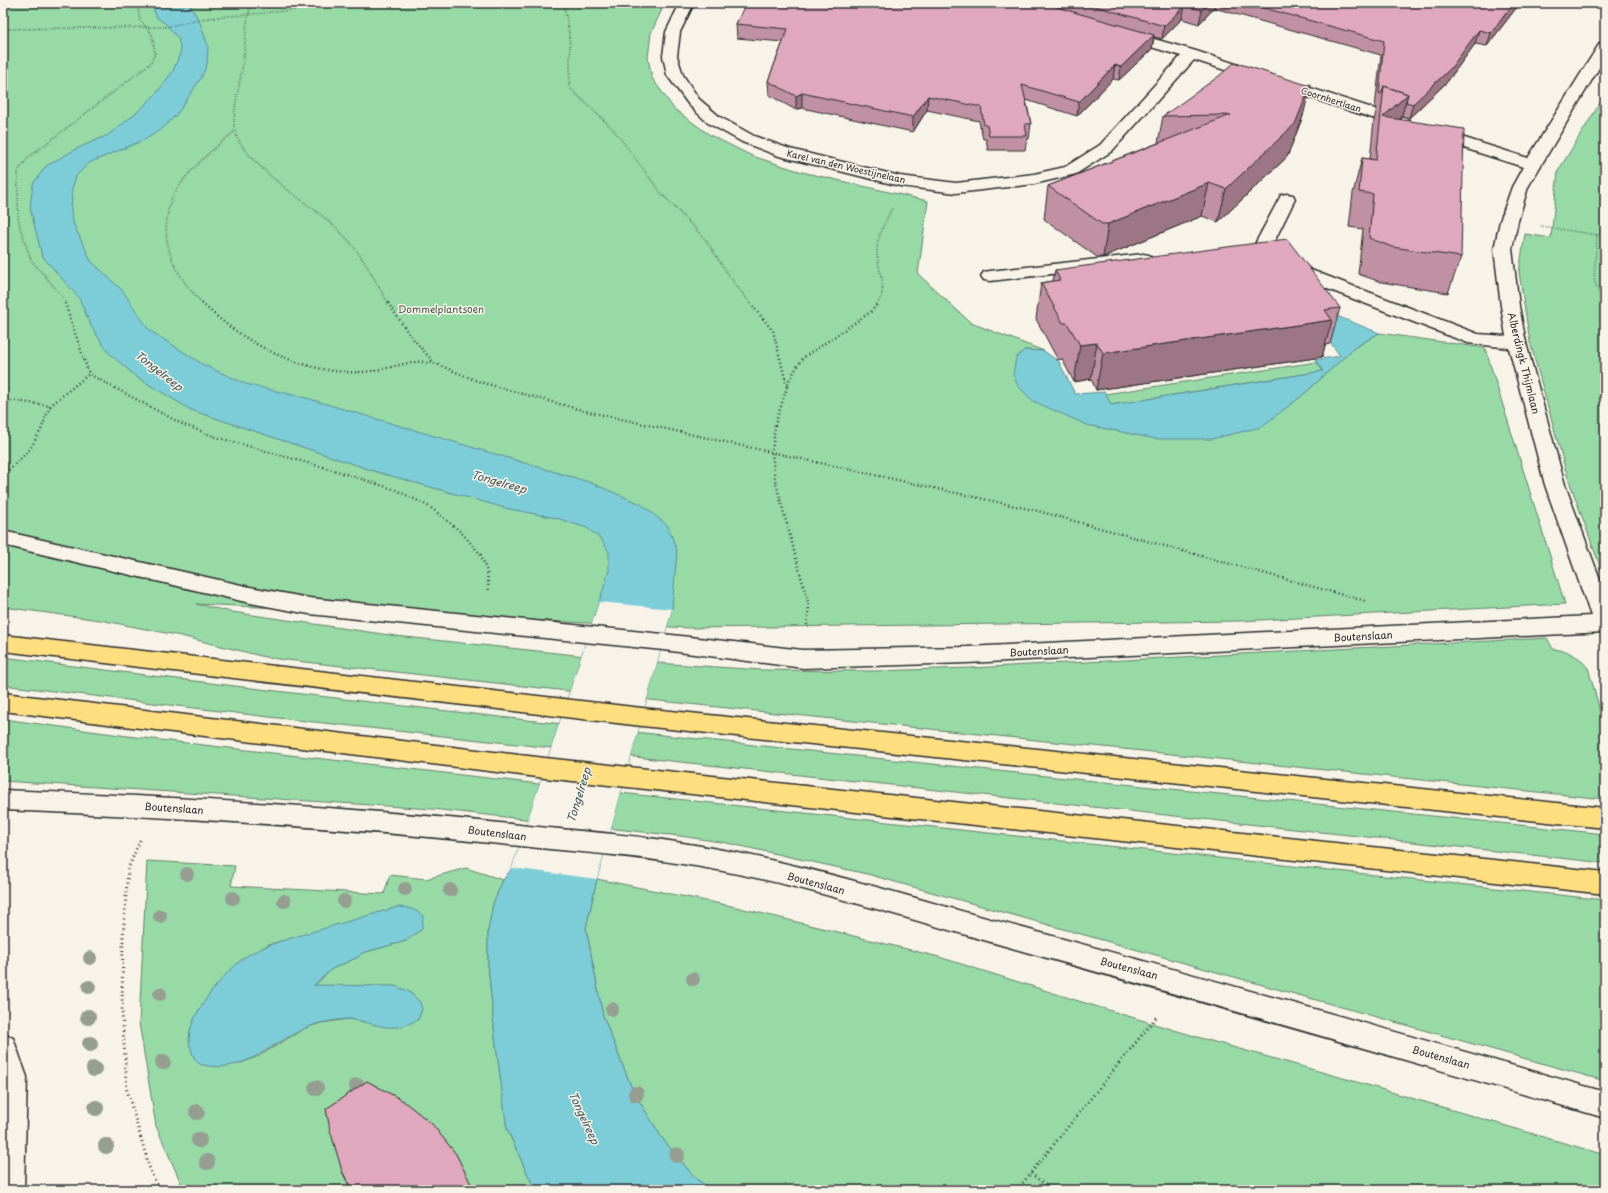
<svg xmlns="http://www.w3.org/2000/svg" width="1608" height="1193" font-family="'Playpen Sans',sans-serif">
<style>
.green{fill:#97daa6;stroke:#618268;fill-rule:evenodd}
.water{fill:#7dcdd9;stroke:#5c8c93}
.pier{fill:#f7f3e8}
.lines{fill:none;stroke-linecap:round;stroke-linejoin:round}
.minor-casing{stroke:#2b2b2b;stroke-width:3}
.major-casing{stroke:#2b2b2b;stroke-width:3}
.path-far2{stroke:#2b2b2b;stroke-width:2;stroke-dasharray:0.5 2;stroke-linecap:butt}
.path-far1{stroke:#2b2b2b;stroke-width:2.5;stroke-dasharray:1 3;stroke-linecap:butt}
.path{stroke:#2b2b2b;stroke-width:3;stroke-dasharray:1 3.5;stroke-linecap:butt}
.minor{fill:#f7f3e8;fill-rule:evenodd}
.major{fill:#fedf80;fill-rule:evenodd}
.tree{fill:#969d91}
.wall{fill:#c090a3;stroke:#2b2b2b}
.shaded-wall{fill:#9c7684;stroke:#2b2b2b}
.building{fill:#dfa8bd;stroke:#2b2b2b}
.labels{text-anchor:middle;stroke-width:3;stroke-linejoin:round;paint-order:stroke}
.far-street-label{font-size:9px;fill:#2b2b2b;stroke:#f7f3e8}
.park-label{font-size:10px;fill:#46574a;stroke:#f7f3e8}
.street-label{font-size:10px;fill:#2b2b2b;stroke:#f7f3e8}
.water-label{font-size:11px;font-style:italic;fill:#405456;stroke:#f7f3e8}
</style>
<rect width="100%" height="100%" fill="#f7f3e8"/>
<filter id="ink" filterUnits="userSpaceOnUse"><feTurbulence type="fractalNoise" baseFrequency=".025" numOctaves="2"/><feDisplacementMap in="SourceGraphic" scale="8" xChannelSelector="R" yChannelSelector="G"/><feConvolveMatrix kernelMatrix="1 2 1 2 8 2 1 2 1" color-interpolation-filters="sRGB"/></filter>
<g filter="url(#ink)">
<path class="green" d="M 3,3 L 665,3 L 651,33 L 648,58 L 652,78 L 674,109 L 710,135 L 752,156 L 802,172 L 928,201 L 918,274 L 971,323 L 1044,351 L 1024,350 L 1087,425 L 1303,395 L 1354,348 L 1379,333 L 1485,348 L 1565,604 L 1240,621 L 691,628 L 196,604 L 232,612 L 396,636 L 641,662 L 762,670 L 874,671 L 971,668 L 1547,638 L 1553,649 L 1566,651 L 1580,659 L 1588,668 L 1605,728 L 1605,799 L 631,698 L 269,658 L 181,636 L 100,620 L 3,607 Z
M 1605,95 L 1605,580 L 1567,475 L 1530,342 L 1519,272 L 1525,234 L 1551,238 L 1558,171 Z
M 1317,362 L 1323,371 L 1111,405 L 1105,394 Z
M 3,657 C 536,726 1071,778 1605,834 L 1605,863 L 269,717 L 3,685 Z
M 3,719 L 135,737 L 556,786 L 1605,900 L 1605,1081 L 867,874 L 727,843 L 680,836 L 432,809 L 3,781 Z
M 147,861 L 235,866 L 231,886 L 384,894 L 390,875 L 426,879 L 466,868 L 503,880 L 493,904 L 488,931 L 488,964 L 495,1037 L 507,1129 L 535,1190 L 184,1190 L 156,1126 L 139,1023 ZM 281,941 L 406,941 L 362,953 L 358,957 L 332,969 L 314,986 L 408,991 L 420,1002 L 364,1022 L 349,1019 L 321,1023 L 305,1028 L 259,1056 L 241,1063 L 189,1033 L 203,1003 L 246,957 L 268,945 Z
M 597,879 L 736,907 L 939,957 L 1085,1003 L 1204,1039 L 1350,1080 L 1605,1155 L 1605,1190 L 712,1190 L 695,1178 L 662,1138 L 633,1091 L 603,1016 L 586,928 Z"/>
<path class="water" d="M 151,3 L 189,3 L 200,23 L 208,46 L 207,64 L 201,78 L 177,114 L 163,128 L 146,139 L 89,163 L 76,176 L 72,189 L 71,212 L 74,225 L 91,261 L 122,290 L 149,330 L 204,365 L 246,384 L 306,398 L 589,482 L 641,504 L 668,526 L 677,551 L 672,609 L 597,879 L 586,928 L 603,1016 L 633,1091 L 662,1138 L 695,1178 L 712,1190 L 535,1190 L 507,1129 L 495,1037 L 488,964 L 488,931 L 493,904 L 503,880 L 512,868 L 609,571 L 609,552 L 601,539 L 587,528 L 556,518 L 505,508 L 377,472 L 191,410 L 135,376 L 108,352 L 91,326 L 79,298 L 42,256 L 30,208 L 33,184 L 46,166 L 78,148 L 108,135 L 135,114 L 156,94 L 173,71 L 181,51 L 178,38 L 165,23 L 157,18 Z
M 1302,302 L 1379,333 L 1354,348 L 1303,395 L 1261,427 L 1212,439 L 1156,439 L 1087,425 L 1033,401 L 1018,386 L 1013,375 L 1016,358 L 1024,350 L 1044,351 L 1059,362 L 1075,394 L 1105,392 L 1111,405 L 1323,371 L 1315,360 L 1340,356 Z
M 397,907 C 408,907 415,909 423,916 L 422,929 L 406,941 L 362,953 L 358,957 L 332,969 L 314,985 L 395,986 L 408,991 L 420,1002 L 422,1009 L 418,1020 C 412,1022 405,1026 398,1027 C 381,1029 367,1021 350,1019 C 341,1019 329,1021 320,1023 C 280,1033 249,1076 203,1065 C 196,1064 193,1056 191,1049 C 179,1023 225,972 245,957 C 256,950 269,945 281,941 Z"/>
<path class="pier" d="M 599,602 L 672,609 L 597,879 L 512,868 Z"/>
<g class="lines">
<g class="minor-casing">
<path id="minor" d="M 680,3 L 694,3 L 680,32 L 677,56 L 683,75 L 699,99 L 720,117 L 754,136 L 790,149 L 900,176 L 956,183 L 1034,174 L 1065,167 L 1100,145 L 1181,56 L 1118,37 L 1116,34 L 1118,31 L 1123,30 L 1196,51 L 1409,120 L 1411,123 L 1409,126 L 1403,128 L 1397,126 L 1194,60 L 1112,151 L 1076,174 L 1034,184 L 956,193 L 900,186 L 779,156 L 742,142 L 708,123 L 689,105 L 667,75 L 663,56 L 666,32 Z
M 1605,42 L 1605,58 L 1528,187 L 1518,221 L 1512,249 L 1519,306 L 1526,343 L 1565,485 L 1605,593 L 1605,632 L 967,663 L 803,668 L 663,650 L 309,614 L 250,603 L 3,545 L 3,531 L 250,587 L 309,598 L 663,634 L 803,650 L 967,647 L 1591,616 L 1545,485 L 1509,348 L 1468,343 L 1299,278 L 1285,268 L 1282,264 L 1285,260 C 1296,257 1302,264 1311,270 L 1478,334 L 1506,336 L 1501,306 L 1494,249 L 1500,221 L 1512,187 L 1523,167 L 1430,137 L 1428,134 L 1430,131 L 1436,129 L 1528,158 L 1598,46 L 1600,43 Z
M 1287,194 L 1293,195 L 1295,199 L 1272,246 L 1269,250 L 1263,251 L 1257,250 L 1254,246 L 1279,199 L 1281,195 Z
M 1143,254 L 1149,255 L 1152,259 L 1149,263 L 990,281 L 984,280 L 981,276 L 984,272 L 990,271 Z
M 3,790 C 178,797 354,807 528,826 C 577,831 627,834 676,842 C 792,859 905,896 1019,927 C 1215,980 1410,1036 1605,1092 L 1605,1118 C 1410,1061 1215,1005 1019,950 C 906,919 793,880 676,863 C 627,855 578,852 529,847 C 354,828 179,817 3,810 Z
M 3,1034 L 13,1038 L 27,1077 L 24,1190 L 3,1190 Z"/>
</g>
<g class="major-casing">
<path id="major" d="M 3,635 L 642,708 L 1605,808 L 1605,828 L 642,726 L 3,651 Z
M 3,693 L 545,758 L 1605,872 L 1605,894 L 545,778 L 3,711 Z"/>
</g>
<path class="path-far2" d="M 252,3 C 244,24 246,46 242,69 C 240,85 231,116 235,132 C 239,144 247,153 256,162 C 283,191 321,210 348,240 C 365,259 375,282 389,304
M 563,3 C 571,31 571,58 569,87 L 614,130 L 661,193 L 705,239 L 734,283 L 751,304
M 3,29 L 166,27 L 199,19 L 294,10 L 317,3
M 1541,226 L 1597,235 L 1594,279 L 1603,304
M 1597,235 L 1605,231
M 66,304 L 63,297 L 31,260 L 20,227 L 18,215 L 18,171 L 29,157 L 151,63 L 155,53 L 152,34 L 140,20 L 137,3
M 203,304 C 180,280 162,252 167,218 C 168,210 170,201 174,194 C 188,170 213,149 235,131
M 877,304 C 890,287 876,268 877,249 C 878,234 886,221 892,208"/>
<path class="path-far1" d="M 65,303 L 89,374 L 182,424 L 216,437 L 340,472 L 396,490 L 430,507 L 461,532 L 481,555 L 487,572 L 489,592
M 202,303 C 243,343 303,375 362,372 C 381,371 398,364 416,362 C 422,361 428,363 434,363
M 388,303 L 409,334 L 434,363 L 480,382 L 585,411 L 1038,511 L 1365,601
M 750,303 L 773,331 L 787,386
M 1602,303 L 1605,310
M 3,399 L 50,406 L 41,430 L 30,449 L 3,476
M 50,406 L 89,374
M 807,625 L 809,606 L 775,480 L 772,453 L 775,425 L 790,378 L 803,358 L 872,311 L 878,303"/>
<path class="path" d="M 140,840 L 128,869 L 123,937 L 122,1012 L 127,1090 L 151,1173 L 160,1190
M 1031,1173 L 1051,1190
M 1017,1190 L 1158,1015"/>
<use href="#minor" class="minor"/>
<use href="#major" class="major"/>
</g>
<g class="tree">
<circle cx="187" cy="874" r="7"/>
<circle cx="405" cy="889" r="7"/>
<circle cx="450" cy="890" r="7"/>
<circle cx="233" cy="898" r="7"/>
<circle cx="284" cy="901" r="7"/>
<circle cx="344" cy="901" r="7"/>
<circle cx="160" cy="916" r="7"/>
<circle cx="90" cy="958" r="7"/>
<circle cx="693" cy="979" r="7"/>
<circle cx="89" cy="987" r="7"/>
<circle cx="160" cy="994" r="7"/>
<circle cx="612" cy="1009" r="7"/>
<circle cx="88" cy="1017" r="8"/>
<circle cx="90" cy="1044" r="8"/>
<circle cx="163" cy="1062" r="8"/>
<circle cx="94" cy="1069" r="8"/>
<circle cx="357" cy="1086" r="8"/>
<circle cx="316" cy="1088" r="8"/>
<circle cx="636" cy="1094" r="8"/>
<circle cx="96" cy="1108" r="8"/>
<circle cx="197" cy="1112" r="8"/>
<circle cx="199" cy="1140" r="8"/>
<circle cx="106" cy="1146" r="8"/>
<circle cx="677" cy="1155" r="8"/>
<circle cx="207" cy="1162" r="8"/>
</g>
<path class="wall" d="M 746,3 L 1520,3 L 1487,46 L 1475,44 L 1447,82 L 1409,118 L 1402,116 L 1401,120 L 1461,257 L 1448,293 L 1381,282 L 1358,274 L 1363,229 L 1349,227 L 1353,193 L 1362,158 L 1370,159 L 1374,120 L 1377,108 L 1375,107 L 1381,55 L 1214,8 L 1199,24 L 1182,19 L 1162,39 L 1154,37 L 1152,49 L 1119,80 L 1113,79 L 1077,116 L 1026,100 L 1031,124 L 1029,139 L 1027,139 L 1025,150 L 988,150 L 986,139 L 983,139 L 979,121 L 927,110 L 913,132 L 802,108 L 796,110 L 769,95 L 768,81 L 783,42 L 737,38 L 736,24 Z
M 1307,85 L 1303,116 L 1287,157 L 1218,222 L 1202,216 L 1103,257 L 1097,257 L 1044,219 L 1048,186 L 1158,143 L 1163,116 Z
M 1055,270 L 1340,308 L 1330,344 L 1325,345 L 1322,357 L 1096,390 L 1091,379 L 1074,382 L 1062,359 L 1058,360 L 1036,319 L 1041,283 L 1053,281 Z
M 342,1171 L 474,1190 L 351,1190 Z"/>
<path class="shaded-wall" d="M 1209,3 L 1216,3 L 1214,8 L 1199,24 L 1202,10 Z
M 1514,3 L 1520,3 L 1487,46 L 1491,33 Z
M 1185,6 L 1182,19 L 1162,39 L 1164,26 Z
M 1479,30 L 1475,44 L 1447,82 L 1409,118 L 1413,104 Z
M 1154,35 L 1152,49 L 1119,80 L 1121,67 Z
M 1115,65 L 1113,79 L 1077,116 L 1079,102 Z
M 1311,84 L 1303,116 L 1287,157 L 1218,222 L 1226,189 Z
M 802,93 L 802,108 L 796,110 L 796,96 Z
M 1408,94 L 1398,128 L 1383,117 Z
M 928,96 L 927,110 L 913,132 L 913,117 Z
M 1209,183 L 1202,216 L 1103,257 L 1108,224 Z
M 1332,320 L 1322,357 L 1096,390 L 1103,353 Z
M 1097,343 L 1091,379 L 1074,382 L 1080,345 Z"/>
<path class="building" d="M 746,3 L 1042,3 L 1154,35 L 1121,67 L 1115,65 L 1079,102 L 1022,85 L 1031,124 L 1025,124 L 1027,136 L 989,136 L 987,125 L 984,125 L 981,107 L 928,96 L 913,117 L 802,93 L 796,96 L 768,81 L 788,29 L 736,24 Z
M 1084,3 L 1209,3 L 1202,10 L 1185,6 L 1164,26 Z
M 1246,3 L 1514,3 L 1491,33 L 1479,30 L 1451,68 L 1413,104 L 1406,102 L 1408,94 L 1384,86 L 1381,94 L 1379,93 L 1384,41 Z
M 1234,63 L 1239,65 L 1240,64 L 1307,85 L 1311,84 L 1295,124 L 1226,189 L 1209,183 L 1108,224 L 1102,224 L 1048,186 L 1231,115 L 1163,116 L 1219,76 Z
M 1384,86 L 1408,94 L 1383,117 L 1464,129 L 1461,257 L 1392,247 L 1369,238 L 1373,194 L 1359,192 L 1362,158 L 1376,160 Z
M 1287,239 L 1340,308 L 1325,310 L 1332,320 L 1103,353 L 1097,343 L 1080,345 L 1067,323 L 1063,323 L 1041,283 L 1060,280 L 1055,270 Z
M 367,1081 L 402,1100 L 432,1124 L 456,1154 L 474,1190 L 352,1190 L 342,1171 L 330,1130 L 326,1109 Z"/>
</g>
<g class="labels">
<g class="far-street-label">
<text transform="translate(1331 100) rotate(18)" y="3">Coornhertlaan</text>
<text transform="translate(846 167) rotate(13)" y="3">Karel van den Woestijnelaan</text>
</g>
<g class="park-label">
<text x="441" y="313">Dommelplantsoen</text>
</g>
<g class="street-label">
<text transform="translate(1524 363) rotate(76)" y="4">Alberdingk Thijmlaan</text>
<text transform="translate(1363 636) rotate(-3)" y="4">Boutenslaan</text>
<text transform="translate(1039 651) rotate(-3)" y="4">Boutenslaan</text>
<text transform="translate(174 808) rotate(4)" y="4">Boutenslaan</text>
<text transform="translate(497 833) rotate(7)" y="4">Boutenslaan</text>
<text transform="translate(816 883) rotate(15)" y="4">Boutenslaan</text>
<text transform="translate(1129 968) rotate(15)" y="4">Boutenslaan</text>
<text transform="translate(1441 1057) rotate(16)" y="4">Boutenslaan</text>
</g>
<g class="water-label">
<text transform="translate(159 371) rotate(38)" y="4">Tongelreep</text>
<text transform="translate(499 482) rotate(16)" y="4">Tongelreep</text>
<text transform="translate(579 795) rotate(-73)" y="4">Tongelreep</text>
<text transform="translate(584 1118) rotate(65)" y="4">Tongelreep</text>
</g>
</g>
<rect width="1608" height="1193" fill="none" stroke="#f7f3e8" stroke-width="16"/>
<rect x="8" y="8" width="1592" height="1177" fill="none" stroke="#2b2b2b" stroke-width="1.5" filter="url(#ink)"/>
</svg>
